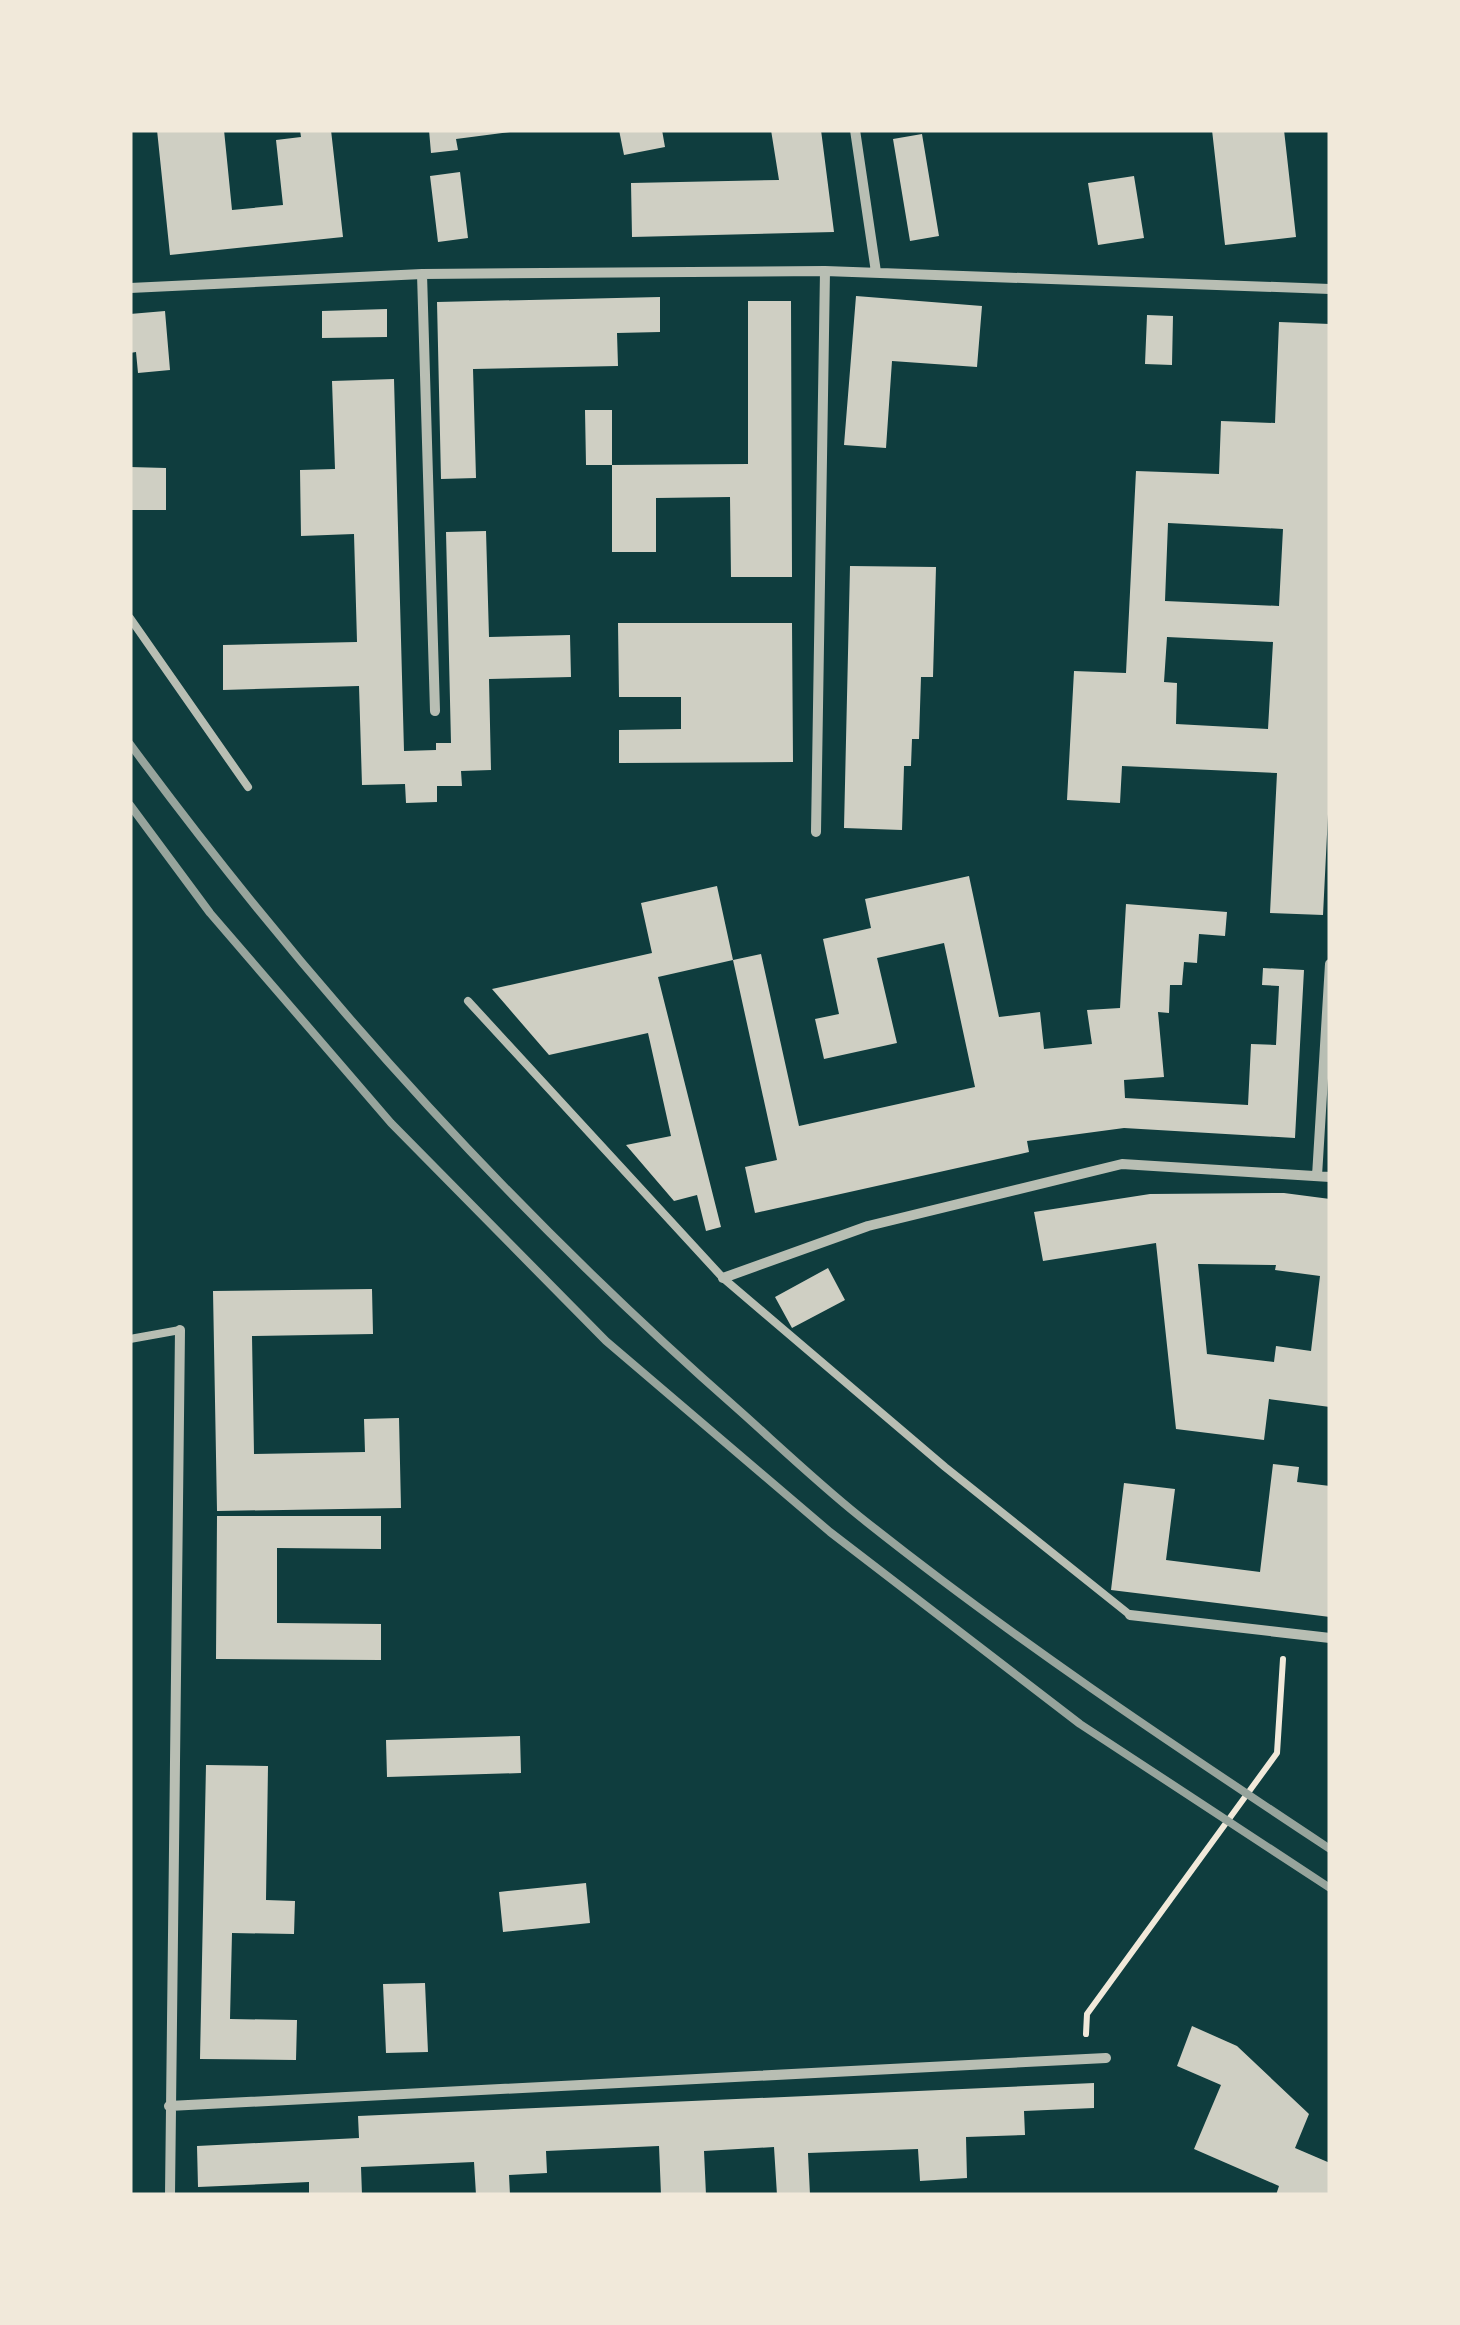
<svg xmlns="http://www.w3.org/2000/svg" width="1460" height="2325" font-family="Commissioner,sans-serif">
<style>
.building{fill:#cfcfc3;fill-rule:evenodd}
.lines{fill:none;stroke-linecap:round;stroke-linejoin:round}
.path{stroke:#f1e9da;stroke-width:6}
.service{stroke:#b8beb3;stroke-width:8}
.minor{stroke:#b8beb3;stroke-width:10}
.rail{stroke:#97a49c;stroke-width:8}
</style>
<rect width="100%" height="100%" fill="#0f3d3e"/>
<path class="building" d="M 157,130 L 224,130 L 232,210 L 283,205 L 276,140 L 301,137 L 300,130 L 331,130 L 343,237 L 170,255 Z
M 429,130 L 510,130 L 510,132 L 456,139 L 458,150 L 431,153 Z
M 619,130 L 662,130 L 665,147 L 624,155 Z
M 771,130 L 821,130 L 834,232 L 632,237 L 631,183 L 779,180 Z
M 1212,130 L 1284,130 L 1296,237 L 1225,245 Z
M 922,134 L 939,236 L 910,241 L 893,139 Z
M 460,172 L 468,238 L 438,242 L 430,176 Z
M 1134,176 L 1144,238 L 1098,245 L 1088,183 Z
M 856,296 L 982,306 L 977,367 L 892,361 L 886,448 L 844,445 Z
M 660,297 L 660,332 L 617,333 L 618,366 L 473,369 L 476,478 L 441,479 L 437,302 Z
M 748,301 L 791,301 L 792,577 L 731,577 L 730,497 L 656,498 L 656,552 L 612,552 L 612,465 L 748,464 Z
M 387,309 L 387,337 L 322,338 L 322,311 Z
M 165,311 L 170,370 L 138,373 L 136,352 L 130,353 L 130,314 Z
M 1147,315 L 1173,316 L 1172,365 L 1145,364 Z
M 1279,322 L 1330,324 L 1330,774 L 1323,915 L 1270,913 L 1277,773 L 1122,766 L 1120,803 L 1067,800 L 1074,671 L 1126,673 L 1136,471 L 1219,474 L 1221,421 L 1275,423 ZM 1168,523 L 1283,529 L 1279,606 L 1165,601 ZM 1167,637 L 1273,642 L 1268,729 L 1176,724 L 1177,683 L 1164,682 Z
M 394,379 L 404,751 L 436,750 L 436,743 L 451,743 L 446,532 L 486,531 L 489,637 L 570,635 L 571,677 L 489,679 L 491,770 L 461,771 L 462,786 L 437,786 L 437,802 L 406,803 L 405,784 L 362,785 L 359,686 L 223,690 L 223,645 L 357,642 L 354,534 L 301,536 L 300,470 L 335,469 L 332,381 Z
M 585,410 L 612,410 L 612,465 L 586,465 Z
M 130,467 L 166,468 L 166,510 L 130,510 Z
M 850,566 L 936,567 L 933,677 L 921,677 L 919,739 L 912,739 L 911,766 L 904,766 L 902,830 L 844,828 Z
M 618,623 L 792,623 L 793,762 L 619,763 L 619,730 L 681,729 L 681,697 L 619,697 Z
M 969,876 L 999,1017 L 1040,1012 L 1044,1049 L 1092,1044 L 1087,1010 L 1120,1008 L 1126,904 L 1227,912 L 1225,936 L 1199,934 L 1197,963 L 1184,962 L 1182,985 L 1170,985 L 1169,1013 L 1158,1012 L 1164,1077 L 1124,1080 L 1125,1098 L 1248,1105 L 1251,1044 L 1276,1045 L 1279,986 L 1262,985 L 1263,968 L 1304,970 L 1295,1138 L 1124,1128 L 1027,1141 L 1029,1152 L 755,1213 L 745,1167 L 777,1160 L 733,960 L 761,954 L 799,1126 L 975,1087 L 944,943 L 877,958 L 897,1043 L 824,1059 L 815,1019 L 839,1014 L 823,939 L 871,928 L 865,899 Z
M 717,886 L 733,960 L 658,977 L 721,1227 L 706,1231 L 697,1195 L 674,1201 L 626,1145 L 671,1136 L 648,1033 L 549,1055 L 492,989 L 652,953 L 641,903 Z
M 1284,1193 L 1330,1199 L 1330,1407 L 1269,1399 L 1264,1440 L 1176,1429 L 1156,1243 L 1043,1261 L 1034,1212 L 1150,1194 ZM 1198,1264 L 1276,1265 L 1275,1270 L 1320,1276 L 1311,1351 L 1276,1346 L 1274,1362 L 1207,1354 Z
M 828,1268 L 845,1300 L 792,1328 L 775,1297 Z
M 372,1289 L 373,1334 L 252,1336 L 254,1454 L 365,1452 L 364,1419 L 399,1418 L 401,1508 L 217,1511 L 213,1291 Z
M 1273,1464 L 1299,1467 L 1297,1482 L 1330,1486 L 1330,1617 L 1111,1590 L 1124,1483 L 1175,1489 L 1166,1560 L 1260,1572 Z
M 217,1516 L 381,1516 L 381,1549 L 277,1548 L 277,1623 L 381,1624 L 381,1660 L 216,1659 Z
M 520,1736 L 521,1773 L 387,1777 L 386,1740 Z
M 206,1765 L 268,1766 L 266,1900 L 295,1901 L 294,1934 L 232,1933 L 230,2019 L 297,2020 L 296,2060 L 200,2059 Z
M 586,1883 L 590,1923 L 503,1932 L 499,1892 Z
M 425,1983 L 428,2052 L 386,2053 L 383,1984 Z
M 1192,2026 L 1237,2046 L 1309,2114 L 1295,2148 L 1330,2163 L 1330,2195 L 1276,2195 L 1279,2186 L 1194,2149 L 1221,2085 L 1177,2066 Z
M 1094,2083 L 1094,2108 L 1024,2111 L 1025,2135 L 966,2137 L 967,2178 L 920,2181 L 918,2149 L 808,2153 L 810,2195 L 777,2195 L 774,2147 L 704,2151 L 706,2195 L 661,2195 L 659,2146 L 546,2151 L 547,2173 L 509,2175 L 510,2195 L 476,2195 L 474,2162 L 361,2167 L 362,2195 L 309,2195 L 309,2182 L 198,2187 L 197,2146 L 359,2138 L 358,2116 Z"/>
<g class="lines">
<path class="path" d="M 1086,2034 L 1087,2014 L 1277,1753 L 1283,1659"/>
<path class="service" d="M 130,618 L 248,787
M 468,1001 L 723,1278 L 945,1467 L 1130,1615
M 130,1339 L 180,1330"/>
<path class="minor" d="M 855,130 L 876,272
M 422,274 L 435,711
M 130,288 L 422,274 L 825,271 L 1330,289
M 816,832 L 825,271
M 1317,1176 L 1330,964
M 723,1278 L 868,1226 L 1122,1164 L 1330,1177
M 1130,1615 L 1330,1638
M 169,2106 L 1106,2058
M 170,2195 L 180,1330"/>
<path class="rail" d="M 130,744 C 310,988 513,1212 741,1412 C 780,1447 818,1483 859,1516 C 1009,1636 1170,1743 1330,1849
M 130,805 L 210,913 L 391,1123 L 606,1341 L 830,1532 L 1080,1724 L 1330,1888"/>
</g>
<rect width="1460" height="2325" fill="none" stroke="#f1e9da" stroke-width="265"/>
</svg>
